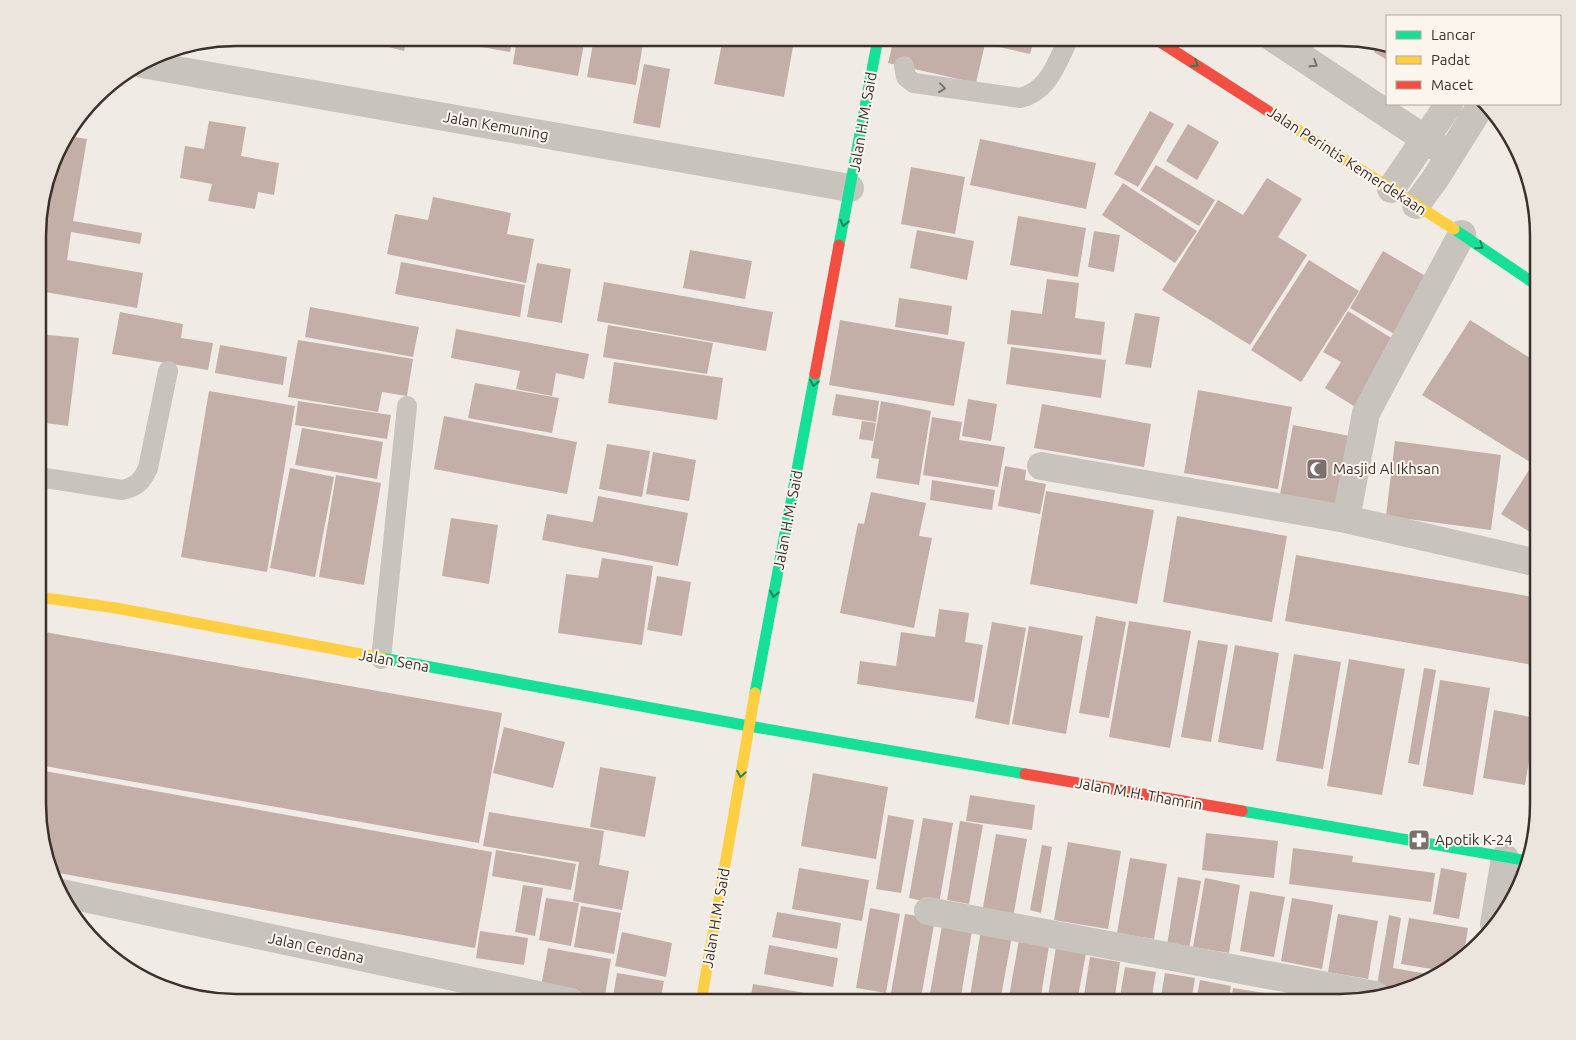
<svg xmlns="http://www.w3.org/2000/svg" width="1576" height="1040" font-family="Ubuntu,sans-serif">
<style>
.building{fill:#c3afa7}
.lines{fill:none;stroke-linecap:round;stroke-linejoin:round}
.lane{stroke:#c9c3be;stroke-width:20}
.street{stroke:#c9c3be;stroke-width:28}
.fast{stroke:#16e098;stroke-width:11}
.slow{stroke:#ffcf43;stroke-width:11}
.jam{stroke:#f24e42;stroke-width:11}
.oneway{stroke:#2a7f5c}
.oneway2{stroke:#7b726d}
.labels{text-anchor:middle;stroke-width:4;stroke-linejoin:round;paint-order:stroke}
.street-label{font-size:15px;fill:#3b302b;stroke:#fbf5ee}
.poi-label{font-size:15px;fill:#3b302b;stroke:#fbf5ee;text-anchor:start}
.rim{fill:none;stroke:#3b302b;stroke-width:2.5}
</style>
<rect width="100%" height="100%" fill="#f0ebe5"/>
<path class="building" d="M 258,38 L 277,38 L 276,42 Z
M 379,38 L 407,38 L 404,51 L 377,44 Z
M 459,38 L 513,38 L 510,52 L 458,43 Z
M 517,38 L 585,38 L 578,76 L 513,64 Z
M 594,38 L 644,38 L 636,85 L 587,77 Z
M 723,38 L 774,38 L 794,41 L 784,97 L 714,84 Z
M 894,38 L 1035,38 L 1030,54 L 985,44 L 976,83 L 888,63 Z
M 1379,44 L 1387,45 L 1387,60 L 1374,52 Z
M 644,64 L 670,69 L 660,128 L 633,123 Z
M 1150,111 L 1174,124 L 1138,187 L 1114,174 Z
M 209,121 L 246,127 L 241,156 L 279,163 L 274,195 L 258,192 L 255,209 L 208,201 L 212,184 L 180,178 L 185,146 L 204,149 Z
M 1188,124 L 1219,142 L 1197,180 L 1166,161 Z
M 1504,129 L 1512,137 L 1513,139 L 1502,133 Z
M 68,136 L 87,139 L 73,221 L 142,233 L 140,244 L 71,232 L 67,260 L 143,273 L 137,308 L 39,291 L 39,210 L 58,148 Z
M 980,139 L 1096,163 L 1086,209 L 970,185 Z
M 1156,165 L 1215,200 L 1199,226 L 1140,190 Z
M 911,167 L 965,177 L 955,234 L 901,224 Z
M 1267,178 L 1302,199 L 1278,237 L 1307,255 L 1250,345 L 1162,290 L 1218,200 L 1243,215 Z
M 1123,183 L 1197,231 L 1175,263 L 1102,215 Z
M 433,197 L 511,213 L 507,234 L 534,239 L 526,283 L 387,254 L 395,214 L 428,220 Z
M 1018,216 L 1086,228 L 1078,277 L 1010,265 Z
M 917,230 L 974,241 L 967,280 L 910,268 Z
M 1094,231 L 1120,235 L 1114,272 L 1088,267 Z
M 690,250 L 752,261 L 745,299 L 683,288 Z
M 1383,251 L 1434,281 L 1401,338 L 1350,308 Z
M 1309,260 L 1359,291 L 1301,382 L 1251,350 Z
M 401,262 L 525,285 L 520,317 L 395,294 Z
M 537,263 L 571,269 L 562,323 L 527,317 Z
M 1047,279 L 1079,283 L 1075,318 L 1105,322 L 1101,355 L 1007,344 L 1011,310 L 1042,314 Z
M 604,282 L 773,312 L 766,351 L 597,321 Z
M 899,298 L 952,306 L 948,335 L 895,327 Z
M 310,307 L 419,327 L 413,357 L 305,337 Z
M 1348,311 L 1401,344 L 1360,410 L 1325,388 L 1341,362 L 1323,352 Z
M 120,312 L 183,324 L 181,338 L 213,343 L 208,370 L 112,354 Z
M 1135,313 L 1160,317 L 1151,368 L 1125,364 Z
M 840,320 L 965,342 L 954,406 L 829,385 Z
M 1470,320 L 1538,363 L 1538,449 L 1530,462 L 1422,395 Z
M 608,325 L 713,343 L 707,374 L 603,357 Z
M 456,329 L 589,354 L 584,379 L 556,373 L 552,396 L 516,389 L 520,371 L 451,358 Z
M 39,334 L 79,338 L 68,426 L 39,422 Z
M 298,340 L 413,359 L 407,396 L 382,392 L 378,412 L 288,397 Z
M 220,345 L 287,357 L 283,385 L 215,373 Z
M 1011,347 L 1106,360 L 1101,398 L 1006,384 Z
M 614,362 L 723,378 L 717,420 L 608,403 Z
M 475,383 L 559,398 L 552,433 L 468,418 Z
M 1198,390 L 1292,407 L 1278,489 L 1184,473 Z
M 209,391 L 295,406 L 267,572 L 181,557 Z
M 836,394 L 879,401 L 876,422 L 832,415 Z
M 968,399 L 997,404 L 991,441 L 962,436 Z
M 298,401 L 391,415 L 387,439 L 295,425 Z
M 881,401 L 931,411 L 919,485 L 876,478 L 879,459 L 871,458 Z
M 1042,404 L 1151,424 L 1144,467 L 1034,448 Z
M 444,416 L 577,442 L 567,494 L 434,469 Z
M 932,417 L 962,422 L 959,440 L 1005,447 L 998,487 L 923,475 Z
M 862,421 L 876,423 L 873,441 L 859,439 Z
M 1293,425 L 1355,437 L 1340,512 L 1279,500 Z
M 302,428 L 383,442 L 377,479 L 295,465 Z
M 1395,441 L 1501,455 L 1491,530 L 1386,516 Z
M 607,444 L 650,451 L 642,497 L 599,489 Z
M 653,452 L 696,460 L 689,501 L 646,494 Z
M 1538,456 L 1538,537 L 1501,514 Z
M 1005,466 L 1026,470 L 1025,480 L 1046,484 L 1040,514 L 998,506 Z
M 290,468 L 334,477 L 315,577 L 270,568 Z
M 336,475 L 381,483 L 364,585 L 319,577 Z
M 932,480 L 995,490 L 992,510 L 930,500 Z
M 1046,491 L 1154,510 L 1137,604 L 1030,584 Z
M 871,492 L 926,503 L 919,536 L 932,538 L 914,628 L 840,613 L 858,523 L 864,524 Z
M 598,496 L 688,513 L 678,566 L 542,540 L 547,514 L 593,522 Z
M 1177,516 L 1287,536 L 1272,622 L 1163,602 Z
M 451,518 L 498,525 L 489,584 L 442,576 Z
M 1296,555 L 1538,598 L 1538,666 L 1285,621 Z
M 602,558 L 653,566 L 642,645 L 558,633 L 566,574 L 598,578 Z
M 657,576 L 691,582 L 682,636 L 647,630 Z
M 939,609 L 969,613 L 965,642 L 983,645 L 974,702 L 857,684 L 860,661 L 896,666 L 901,632 L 935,637 Z
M 1096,616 L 1126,622 L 1109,718 L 1079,713 Z
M 1129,621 L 1191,631 L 1170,748 L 1109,737 Z
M 992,622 L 1026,628 L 1009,725 L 975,718 Z
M 1029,626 L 1083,636 L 1066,734 L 1012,724 Z
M 39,631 L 502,713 L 479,843 L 39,765 Z
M 1198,640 L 1228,645 L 1211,742 L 1181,737 Z
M 1235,645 L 1279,653 L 1263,750 L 1218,742 Z
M 1294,654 L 1341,662 L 1323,769 L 1276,761 Z
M 1349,659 L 1405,669 L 1382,795 L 1327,786 Z
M 1424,668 L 1436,670 L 1419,765 L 1408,763 Z
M 1440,680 L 1490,688 L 1473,795 L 1423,786 Z
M 1494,710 L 1536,718 L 1525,785 L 1483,778 Z
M 504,727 L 565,742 L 553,788 L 493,773 Z
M 1537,745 L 1538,745 L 1538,788 L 1530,786 Z
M 600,767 L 656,777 L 645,837 L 590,827 Z
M 39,770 L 492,852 L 475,948 L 53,872 L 39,830 Z
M 813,773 L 888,787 L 876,859 L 801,846 Z
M 970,795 L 1035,805 L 1032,830 L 966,821 Z
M 489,812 L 604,831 L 599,865 L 629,871 L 622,910 L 573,901 L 579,862 L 483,846 Z
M 888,815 L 914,820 L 901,893 L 876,889 Z
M 923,818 L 953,823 L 939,904 L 909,898 Z
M 960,821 L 983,825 L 969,904 L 947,900 Z
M 1206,833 L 1278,841 L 1274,878 L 1202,870 Z
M 996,834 L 1027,839 L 1013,918 L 982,913 Z
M 1068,842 L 1121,851 L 1108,929 L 1054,920 Z
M 1042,845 L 1052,847 L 1041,913 L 1030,910 Z
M 1293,848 L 1353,856 L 1352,862 L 1435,873 L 1431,902 L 1289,884 Z
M 496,850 L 576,864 L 571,890 L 492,876 Z
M 1130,858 L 1167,864 L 1154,939 L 1117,933 Z
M 799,868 L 869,880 L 862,921 L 792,909 Z
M 1441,868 L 1467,873 L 1459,919 L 1433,914 Z
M 1178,877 L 1201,881 L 1189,949 L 1167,945 Z
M 1205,878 L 1240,885 L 1229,953 L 1193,947 Z
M 523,885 L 543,888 L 535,936 L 515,932 Z
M 1250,891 L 1285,897 L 1274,957 L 1240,951 Z
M 546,898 L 579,903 L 571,946 L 539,940 Z
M 1292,898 L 1333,905 L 1322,969 L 1281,961 Z
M 581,906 L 621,913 L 614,954 L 574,947 Z
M 870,908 L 900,914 L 886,993 L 856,988 Z
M 777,912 L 841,923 L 837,949 L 772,937 Z
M 905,914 L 935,919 L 921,998 L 891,993 Z
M 1338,914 L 1378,921 L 1368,979 L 1328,972 Z
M 1389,915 L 1401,918 L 1393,968 L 1439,976 L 1397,989 L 1377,985 Z
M 1409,918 L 1468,928 L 1464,953 L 1444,971 L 1401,964 Z
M 943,920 L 973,925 L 960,1002 L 929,999 Z
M 981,930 L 1012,936 L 1000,1002 L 969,1002 Z
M 480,931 L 528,938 L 524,965 L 476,958 Z
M 622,932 L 672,943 L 666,977 L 615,966 Z
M 1019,940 L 1049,946 L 1040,1002 L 1008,1002 Z
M 769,945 L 838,958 L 833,987 L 764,974 Z
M 1056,947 L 1086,953 L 1077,1002 L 1047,1002 Z
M 548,948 L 611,959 L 604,1002 L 540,992 Z
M 1090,957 L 1120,962 L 1114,1002 L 1083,1002 Z
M 1125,967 L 1156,972 L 1151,1002 L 1119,1002 Z
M 617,973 L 664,981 L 660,1002 L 612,1002 Z
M 1165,973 L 1195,978 L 1191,1002 L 1160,1002 Z
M 1200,980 L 1231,986 L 1228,1002 L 1196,1002 Z
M 753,984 L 828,997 L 828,1002 L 750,1002 Z
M 1233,988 L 1264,993 L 1262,1002 L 1231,1002 Z
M 1271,999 L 1286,1001 L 1286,1002 L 1271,1002 Z"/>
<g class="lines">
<path class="lane" d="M 904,66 L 906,77 L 914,83 L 1020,98 C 1049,91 1057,62 1069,38
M 39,477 L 122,490 C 137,487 142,481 148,468 L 168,371
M 381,659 L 407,406"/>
<path class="street" d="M 1273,38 L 1449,155
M 142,64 L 850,188
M 1391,189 L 1449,104
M 1416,205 L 1435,179 L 1482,104
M 1041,466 L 1346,519 L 1538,563
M 1346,519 L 1366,413 L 1462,234
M 61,893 L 571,1002
M 928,911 L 1375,995
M 1494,924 L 1505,858"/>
<path class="fast" d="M 1454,229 L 1538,286
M 839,245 L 878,38
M 382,658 L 749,726 L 1025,774
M 755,693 L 815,374
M 1242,811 L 1529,861"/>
<path class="slow" d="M 1268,111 L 1454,229
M 39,597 L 116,608 L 382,658
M 701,1002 L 755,693"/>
<path class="jam" d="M 1154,38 L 1268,111
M 815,374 L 839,245
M 1025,774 L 1242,811"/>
</g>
<defs><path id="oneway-chevron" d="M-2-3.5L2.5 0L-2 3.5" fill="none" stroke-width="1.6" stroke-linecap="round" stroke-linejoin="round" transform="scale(1.25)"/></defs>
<g class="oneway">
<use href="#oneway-chevron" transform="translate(1195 64) rotate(33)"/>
<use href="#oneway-chevron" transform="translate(844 223) rotate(101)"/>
<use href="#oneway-chevron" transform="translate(1480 246) rotate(34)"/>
<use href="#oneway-chevron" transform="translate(814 383) rotate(101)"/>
<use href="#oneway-chevron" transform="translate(774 594) rotate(101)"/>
<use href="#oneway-chevron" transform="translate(741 774) rotate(100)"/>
</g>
<g class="oneway2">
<use href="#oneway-chevron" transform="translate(1314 64) rotate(33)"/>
<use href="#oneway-chevron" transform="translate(942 88) rotate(7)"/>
</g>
<defs>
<g id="mosque-square" transform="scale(1.125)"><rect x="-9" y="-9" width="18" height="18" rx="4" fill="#7a716c" stroke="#fbf5ee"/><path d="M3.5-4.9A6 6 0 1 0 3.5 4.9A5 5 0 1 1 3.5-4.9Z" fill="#fff"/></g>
<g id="pharmacy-square" transform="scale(1.125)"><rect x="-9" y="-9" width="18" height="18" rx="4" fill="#7a716c" stroke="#fbf5ee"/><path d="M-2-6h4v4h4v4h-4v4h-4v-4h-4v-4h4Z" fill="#fff"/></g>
</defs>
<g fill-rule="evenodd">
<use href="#mosque-square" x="1317" y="469"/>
<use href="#pharmacy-square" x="1419" y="840"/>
</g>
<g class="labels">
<g class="street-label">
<text transform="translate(863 122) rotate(-80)" y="5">Jalan H.M. Said</text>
<text transform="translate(496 126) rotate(10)" y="5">Jalan Kemuning</text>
<text transform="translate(1347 161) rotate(33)" y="5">Jalan Perintis Kemerdekaan</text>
<text transform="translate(788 520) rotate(-79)" y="5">Jalan H.M. Said</text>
<text transform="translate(394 661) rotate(10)" y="5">Jalan Sena</text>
<text transform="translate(1139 794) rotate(10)" y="5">Jalan M.H. Thamrin</text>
<text transform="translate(716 918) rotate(-80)" y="5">Jalan H.M. Said</text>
<text transform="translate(316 948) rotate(12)" y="5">Jalan Cendana</text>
</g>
<g class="poi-label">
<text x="1333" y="474">Masjid Al Ikhsan</text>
<text x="1435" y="845">Apotik K-24</text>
</g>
</g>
<path d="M0 0H1576V1040H0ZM236 46H1340A190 190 0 0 1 1530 236V804A190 190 0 0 1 1340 994H236A190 190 0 0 1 46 804V236A190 190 0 0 1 236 46Z" fill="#ece5de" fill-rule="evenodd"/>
<path class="rim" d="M236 46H1340A190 190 0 0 1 1530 236V804A190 190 0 0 1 1340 994H236A190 190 0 0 1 46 804V236A190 190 0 0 1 236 46Z"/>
<rect x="1386" y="15" width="175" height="90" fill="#fbf5ee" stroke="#aea6a0"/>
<rect x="1396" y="31" width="25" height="8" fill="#16e098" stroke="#aea6a0"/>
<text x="1431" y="40" font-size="15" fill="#3b302b">Lancar</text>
<rect x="1396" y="56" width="25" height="8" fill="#ffcf43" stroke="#aea6a0"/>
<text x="1431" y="65" font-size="15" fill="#3b302b">Padat</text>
<rect x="1396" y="81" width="25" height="8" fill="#f24e42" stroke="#aea6a0"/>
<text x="1431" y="90" font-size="15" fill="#3b302b">Macet</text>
</svg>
